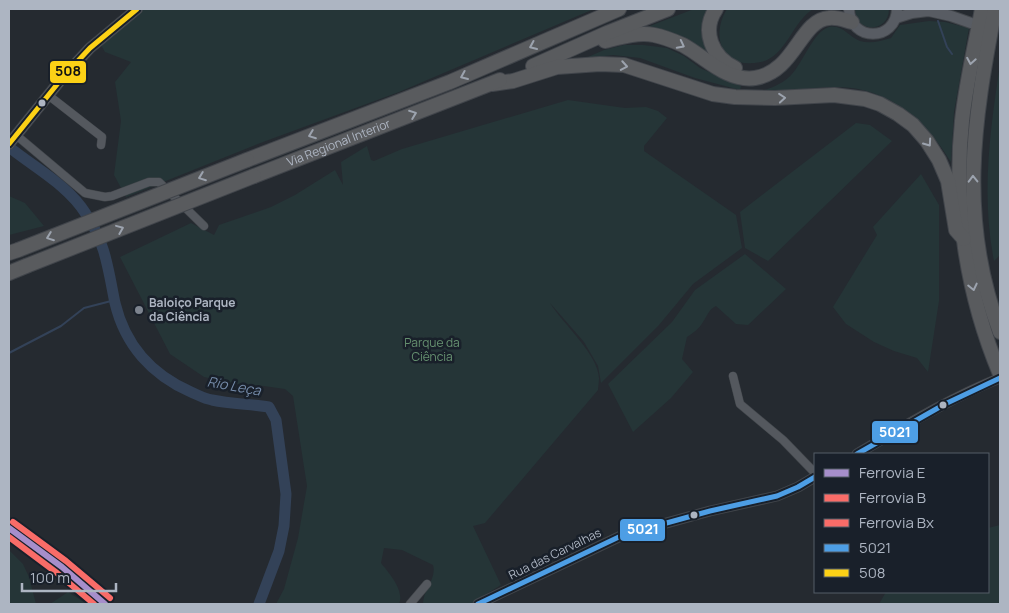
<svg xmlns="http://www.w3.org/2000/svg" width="1009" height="613" font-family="Manrope,sans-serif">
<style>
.green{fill:#253537}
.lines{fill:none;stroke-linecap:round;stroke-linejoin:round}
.stream{stroke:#334258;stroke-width:2}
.river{stroke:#334258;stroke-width:11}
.minor-casing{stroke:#42464b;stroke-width:9}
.tertiary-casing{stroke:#42464b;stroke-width:11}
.secondary-casing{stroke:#42464b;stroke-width:12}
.motorway-casing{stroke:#41454b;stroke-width:16}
.minor{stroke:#54585e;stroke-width:8}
.tertiary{stroke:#54585e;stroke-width:9}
.secondary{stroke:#585c63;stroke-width:10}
.motorway{stroke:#595b5e;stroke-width:14}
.motorway-bridge-casing{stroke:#41454b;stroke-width:16;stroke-linecap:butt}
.motorway-bridge{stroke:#595b5e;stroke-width:14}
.bus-1-casing{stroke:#19202a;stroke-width:9}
.bus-2-casing{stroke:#19202a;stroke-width:9}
.bus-1{stroke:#4d9ee5;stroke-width:5}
.bus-2{stroke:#fcd116;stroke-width:5}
.rail-1-casing{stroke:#19202a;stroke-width:10}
.rail-2-casing{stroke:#19202a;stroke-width:10}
.rail-3-casing{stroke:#19202a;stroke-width:10}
.rail-1{stroke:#a68ecb;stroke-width:6}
.rail-2{stroke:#f96c68;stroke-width:6}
.rail-3{stroke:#f96c68;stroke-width:6}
.oneway{stroke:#9ca3ae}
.bus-dot{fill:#adb5c2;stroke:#19202a;stroke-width:2}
.poi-dot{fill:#7d848f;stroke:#19202a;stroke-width:2}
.labels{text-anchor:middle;stroke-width:5;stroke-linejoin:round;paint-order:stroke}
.street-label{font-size:12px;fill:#adb5c2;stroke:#19202a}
.poi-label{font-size:12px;font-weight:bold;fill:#adb5c2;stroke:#19202a;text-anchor:start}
.park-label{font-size:12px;fill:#669170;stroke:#19202a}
.water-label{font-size:14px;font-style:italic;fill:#768caa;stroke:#19202a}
.line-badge{stroke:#19202a;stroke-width:2}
.badge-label{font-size:14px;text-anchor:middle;font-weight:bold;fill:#fff}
.pale-badge-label{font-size:14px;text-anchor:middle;font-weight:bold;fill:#111}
</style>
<rect width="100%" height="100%" fill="#252a30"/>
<path class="green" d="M 143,9 L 594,9 L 399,92 L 263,142 L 126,197 L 114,175 L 121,121 L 115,82 L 131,62 L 105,52 L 101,45 Z
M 694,9 L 708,9 C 699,29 700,39 712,57 L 666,31 L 642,29 Z
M 727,9 L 813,9 C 794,21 787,51 767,60 C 763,62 756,63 752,63 C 719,66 712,32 727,9 Z
M 855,9 L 889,9 C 889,33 855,34 855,9 Z
M 929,21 L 945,22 L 969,28 L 954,112 L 951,162 C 926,121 889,87 837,87 C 811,87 786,92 760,92 C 770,88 780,85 788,78 C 802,67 812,32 829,27 C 842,24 849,37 860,41 C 870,44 881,41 891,38 L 900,25 Z
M 624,45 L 643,45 L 667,48 L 684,56 L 700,68 L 741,86 L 740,90 L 695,78 L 640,58 L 613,55 L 589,58 L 588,57 L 604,50 Z
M 1000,65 L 1000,255 L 994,261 C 981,196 990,129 1000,65 Z
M 568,100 L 625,108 L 646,107 L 658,111 L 667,118 L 644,146 L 644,151 L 736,215 L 742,248 L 693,284 L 659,325 L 601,383 L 598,366 L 584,342 L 550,303 C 563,324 598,354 599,378 C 599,382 598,387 598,390 L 485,523 L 473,526 L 501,585 L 483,596 L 487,604 L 423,604 C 423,590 437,579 433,565 L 402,550 L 384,548 L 381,563 C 389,573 405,591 399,604 L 276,604 L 284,589 L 298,538 L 307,486 L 293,396 L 285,389 L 264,386 L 237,384 L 204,377 L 170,354 L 120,257 L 191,223 L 214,235 L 219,225 L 271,207 L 295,195 L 335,170 L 343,185 L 341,162 L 367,146 L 371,160 L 374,161 L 402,149 Z
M 856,123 L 870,125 L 892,141 L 768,261 L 745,248 L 740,212 Z
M 921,174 L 939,205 L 939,301 L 928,372 L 917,358 L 894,351 L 874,342 L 846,324 L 833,307 L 877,235 L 873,227 Z
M 9,196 L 25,203 L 44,226 L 9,235 Z
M 745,254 L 786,289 L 748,325 L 736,324 L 716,306 C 708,310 708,315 703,322 C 699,329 693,333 687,337 L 682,359 L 693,372 L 671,398 L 633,432 L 608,384 L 672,322 L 695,290 Z
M 1000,525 L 1000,604 L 879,604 L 886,592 L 988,592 L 988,528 Z
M 9,550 L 23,564 L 29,577 L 36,604 L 9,604 Z
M 68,592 L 87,604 L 50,604 Z"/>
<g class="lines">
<path class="stream" d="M 938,21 L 947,47 L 952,54
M 9,353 L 61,326 L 84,308 L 115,300"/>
<path class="river" d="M 9,147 C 35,168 68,185 86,214 C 106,244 108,269 115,303 C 125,345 152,375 191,392 C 198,395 205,399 212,400 C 231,404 250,404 269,407 L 276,420 L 286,494 L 284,526 L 279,551 L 259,604"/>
<g class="minor-casing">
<path id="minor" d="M 48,95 L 102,137 L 101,145
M 16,135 L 85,193 L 105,197 L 112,196 L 149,182 L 159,182 L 204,226
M 733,376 L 740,404 L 783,440 L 815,473
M 410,604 L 427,584"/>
</g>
<g class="tertiary-casing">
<path id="tertiary" d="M 857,454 C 903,427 950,398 1000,378
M 478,604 L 623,535 L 710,511 L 777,496 L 798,487 L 815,477"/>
</g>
<g class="secondary-casing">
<path id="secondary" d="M 849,9 C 850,42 896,42 897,9
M 920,9 L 951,16 L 971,23
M 896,18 L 912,13 L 928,11
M 9,144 L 63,77 L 90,48 L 137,9"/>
</g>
<g class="motorway-casing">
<g id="motorway">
<path d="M 716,9 C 701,31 712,57 735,68"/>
<path d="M 982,9 C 975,46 966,83 962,121 C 953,206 967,295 1000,374"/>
<path d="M 995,9 C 973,123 958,220 1000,332"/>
<path d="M 605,41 C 621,37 638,32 654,35 C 664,37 674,41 683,45 C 705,57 727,82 755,78 C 795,72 800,20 829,18 C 837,17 844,20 852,22"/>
<path d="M 533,66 L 607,33 L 668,9"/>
<path d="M 492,84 L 513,81 L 557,67 L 600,64 L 624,65 L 713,94 L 735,97 L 775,98 L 834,95 L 865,99 L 880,104 L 898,114 L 913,125 L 927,141 L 939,160 L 948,181 L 956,230 L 964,239"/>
<path d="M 247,160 L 450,82 L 619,9"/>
<path id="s1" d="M 254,176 L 500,80"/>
<path d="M 9,253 L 18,250"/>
<path d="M 9,273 L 26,266"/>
</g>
</g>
<use href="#minor" class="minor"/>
<use href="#tertiary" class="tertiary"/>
<use href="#secondary" class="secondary"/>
<use href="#motorway" class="motorway"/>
<g class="motorway-bridge-casing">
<path id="motorway-bridge" d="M 18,250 L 247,160
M 26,266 L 254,176"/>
</g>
<use href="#motorway-bridge" class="motorway-bridge"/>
<g class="bus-1-casing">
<path id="bus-1" d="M 857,454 L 945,404 L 1000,378
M 478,604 L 623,535 L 710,511 L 777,496 L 798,487 L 815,477"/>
</g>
<g class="bus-2-casing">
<path id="bus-2" d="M 9,144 L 63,77 L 90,48 L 137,9"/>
</g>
<use href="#bus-1" class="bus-1"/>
<use href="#bus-2" class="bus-2"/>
<g class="rail-1-casing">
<path id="rail-1" d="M 9,528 L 62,567 L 105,604"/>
</g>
<g class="rail-2-casing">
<path id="rail-2" d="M 9,537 L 57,573 L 94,604"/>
</g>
<g class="rail-3-casing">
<path id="rail-3" d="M 13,522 L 66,561 L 110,598"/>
</g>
<use href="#rail-1" class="rail-1"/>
<use href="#rail-2" class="rail-2"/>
<use href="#rail-3" class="rail-3"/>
</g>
<defs><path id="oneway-chevron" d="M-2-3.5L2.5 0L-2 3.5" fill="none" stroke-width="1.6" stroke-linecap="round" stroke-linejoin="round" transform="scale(1.25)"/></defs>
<g class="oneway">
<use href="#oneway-chevron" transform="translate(681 45) rotate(27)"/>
<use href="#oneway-chevron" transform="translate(533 46) rotate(156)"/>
<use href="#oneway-chevron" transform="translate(971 61) rotate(100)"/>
<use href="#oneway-chevron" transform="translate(624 66) rotate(10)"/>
<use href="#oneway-chevron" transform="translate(464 76) rotate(157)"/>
<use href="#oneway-chevron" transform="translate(782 98) rotate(-5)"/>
<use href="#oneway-chevron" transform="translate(413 114) rotate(-21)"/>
<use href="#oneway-chevron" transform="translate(312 135) rotate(159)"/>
<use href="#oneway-chevron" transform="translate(928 143) rotate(55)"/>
<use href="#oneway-chevron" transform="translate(202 177) rotate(159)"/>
<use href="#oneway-chevron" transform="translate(973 179) rotate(-91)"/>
<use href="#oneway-chevron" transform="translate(120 229) rotate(-22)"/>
<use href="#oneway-chevron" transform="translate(50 237) rotate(159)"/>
<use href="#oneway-chevron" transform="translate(973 287) rotate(77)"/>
</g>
<g class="bus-dot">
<circle cx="42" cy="103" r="4.5"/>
<circle cx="943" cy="405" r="4.5"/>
<circle cx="694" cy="515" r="4.5"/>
</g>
<circle class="poi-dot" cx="139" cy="310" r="5"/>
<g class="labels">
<g class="street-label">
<text dy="4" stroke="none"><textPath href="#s1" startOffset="91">Via Regional Interior</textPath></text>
<text transform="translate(555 554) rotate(-26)" y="4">Rua das Carvalhas</text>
</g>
<g class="poi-label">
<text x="149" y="307">Baloiço Parque<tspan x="149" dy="14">da Ciência</tspan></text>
</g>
<g class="park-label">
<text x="432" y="347">Parque da<tspan x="432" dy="14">Ciência</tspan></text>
</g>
<g class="water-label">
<text transform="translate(234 386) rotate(10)" y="5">Rio Leça</text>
</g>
</g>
<g class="line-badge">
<rect x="49" y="60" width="38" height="24" rx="5" fill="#fcd116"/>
<rect x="871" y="420" width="48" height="24" rx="5" fill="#4d9ee5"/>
<rect x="619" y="518" width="47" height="24" rx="5" fill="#4d9ee5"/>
</g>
<g class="badge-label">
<text x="895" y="437">5021</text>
<text x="643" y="534">5021</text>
</g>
<g class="pale-badge-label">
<text x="68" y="76">508</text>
</g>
<rect width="1009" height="613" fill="none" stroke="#adb5c2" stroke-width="20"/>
<rect x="814" y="453" width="175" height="140" fill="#19202a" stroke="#545c67"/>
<rect x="824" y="469" width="25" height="8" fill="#a68ecb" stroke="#545c67"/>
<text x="859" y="478" font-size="15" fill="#adb5c2">Ferrovia E</text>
<rect x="824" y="494" width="25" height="8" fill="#f96c68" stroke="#545c67"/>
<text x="859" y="503" font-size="15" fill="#adb5c2">Ferrovia B</text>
<rect x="824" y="519" width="25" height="8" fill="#f96c68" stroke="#545c67"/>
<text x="859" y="528" font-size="15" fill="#adb5c2">Ferrovia Bx</text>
<rect x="824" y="544" width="25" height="8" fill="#4d9ee5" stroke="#545c67"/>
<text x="859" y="553" font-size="15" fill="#adb5c2">5021</text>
<rect x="824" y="569" width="25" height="8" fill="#fcd116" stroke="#545c67"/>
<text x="859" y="578" font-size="15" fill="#adb5c2">508</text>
<path d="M22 583v8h94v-8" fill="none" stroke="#adb5c2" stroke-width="2.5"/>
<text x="30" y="583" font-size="15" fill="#adb5c2" stroke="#19202a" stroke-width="4" paint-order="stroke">100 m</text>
</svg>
